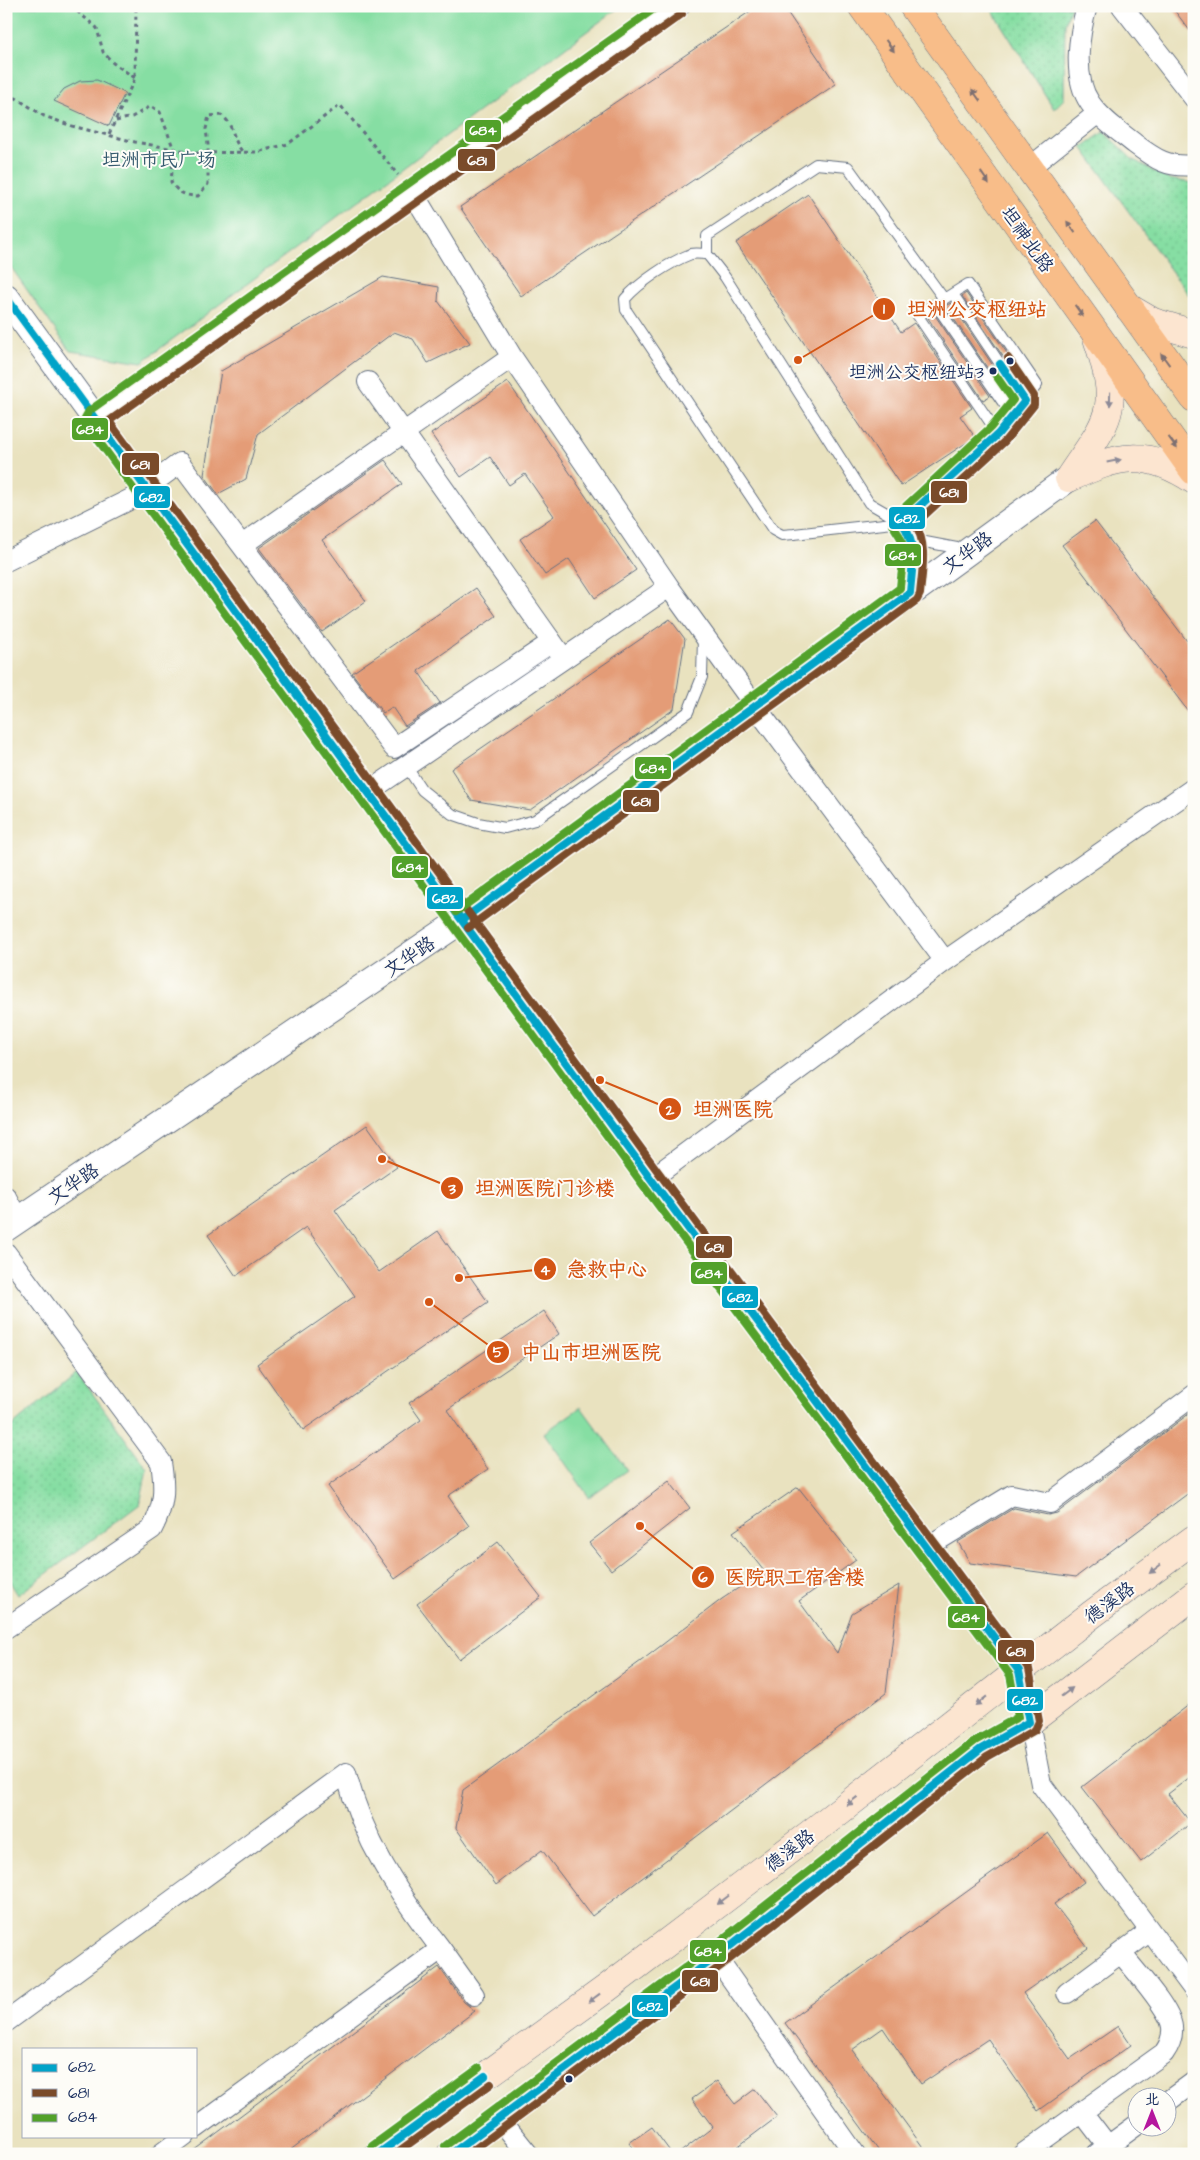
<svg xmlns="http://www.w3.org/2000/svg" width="1200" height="2160" font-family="'Architects Daughter','LXGW WenKai TC',sans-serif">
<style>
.park{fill:#86dea3;stroke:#508680}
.garden{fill:url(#garden-dots);stroke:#508680}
.building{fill:#e49c77}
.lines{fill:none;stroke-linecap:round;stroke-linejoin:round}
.service-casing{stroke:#636e80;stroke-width:12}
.minor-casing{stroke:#636e80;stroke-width:22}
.tertiary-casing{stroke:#636e80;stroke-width:28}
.secondary-casing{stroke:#636e80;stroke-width:29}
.primary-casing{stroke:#636e80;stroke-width:29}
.path{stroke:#636e80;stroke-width:3;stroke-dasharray:4 4;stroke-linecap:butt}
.service{stroke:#fff;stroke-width:10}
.minor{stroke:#fff;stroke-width:20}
.tertiary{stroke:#fff;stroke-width:26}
.secondary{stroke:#fce5d0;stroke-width:28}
.primary{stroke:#f8bd89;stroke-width:28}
.bus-1-casing{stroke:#fdfcf7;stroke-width:11}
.bus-2-casing{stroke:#fdfcf7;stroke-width:11}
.bus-3-casing{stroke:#fdfcf7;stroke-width:11}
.bus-1{stroke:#01a3c8;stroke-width:8}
.bus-2{stroke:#7a4b2a;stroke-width:8}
.bus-3{stroke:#52a12a;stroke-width:8}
.oneway{fill:#7e6f71}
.oneway2{fill:#8c8a97}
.bus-dot{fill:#1b2f5e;stroke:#fdfcf7;stroke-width:2}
.labels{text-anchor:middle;stroke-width:4;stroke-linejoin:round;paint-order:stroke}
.bus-label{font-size:18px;fill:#1b2f5e;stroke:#fdfcf7;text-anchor:end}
.park-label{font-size:19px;fill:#365b6f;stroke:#fdfcf7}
.street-label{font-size:19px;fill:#1b2f5e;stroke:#fdfcf7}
.leader{fill:none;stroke:#d45514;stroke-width:2}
.callout-dot{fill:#d45514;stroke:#fdfcf7;stroke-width:2}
.mark-label{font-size:15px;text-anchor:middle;font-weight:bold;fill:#fff}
.callout-label{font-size:20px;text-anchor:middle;font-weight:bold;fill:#d45514;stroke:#fdfcf7;stroke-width:4;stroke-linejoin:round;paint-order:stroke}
.line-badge{stroke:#fdfcf7;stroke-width:2}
.badge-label{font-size:14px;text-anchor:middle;font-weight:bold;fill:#fff}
</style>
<defs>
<pattern id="garden-dots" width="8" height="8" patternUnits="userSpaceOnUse" patternTransform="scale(1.25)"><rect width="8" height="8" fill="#86dea3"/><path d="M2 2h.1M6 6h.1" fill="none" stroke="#73bf8f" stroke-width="1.8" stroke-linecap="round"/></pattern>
</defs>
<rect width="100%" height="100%" fill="#fdfcf7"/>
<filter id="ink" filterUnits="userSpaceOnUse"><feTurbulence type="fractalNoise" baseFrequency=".02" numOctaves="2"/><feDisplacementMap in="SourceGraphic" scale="10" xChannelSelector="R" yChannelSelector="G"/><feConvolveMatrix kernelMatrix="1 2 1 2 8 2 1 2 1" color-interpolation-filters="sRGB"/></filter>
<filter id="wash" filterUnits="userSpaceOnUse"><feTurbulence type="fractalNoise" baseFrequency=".0096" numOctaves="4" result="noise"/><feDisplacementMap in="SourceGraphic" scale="20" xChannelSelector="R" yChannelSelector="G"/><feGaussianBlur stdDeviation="1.12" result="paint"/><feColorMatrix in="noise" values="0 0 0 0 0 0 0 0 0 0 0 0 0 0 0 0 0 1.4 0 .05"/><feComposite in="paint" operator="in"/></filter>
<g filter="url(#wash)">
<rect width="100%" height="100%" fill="#e9e2bf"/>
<path class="park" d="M 6,6 L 621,6 L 142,362 L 70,351 L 6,260 Z
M 581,1407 L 627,1470 L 589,1497 L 544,1433 Z"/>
<path class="garden" d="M 1071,6 L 1065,24 L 1064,99 L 1054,109 L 990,7 Z
M 1104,132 L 1132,159 L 1168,179 L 1194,183 L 1194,296 L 1188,294 L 1082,147 Z
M 77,1372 L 147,1469 L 140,1504 L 18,1595 L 6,1576 L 6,1431 Z"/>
<g id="blocks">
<path class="building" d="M 758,6 L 783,6 L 836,84 L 521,296 L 460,207 Z
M 1171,6 L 1194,6 L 1194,36 Z
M 97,80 L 125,93 L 109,126 L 54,101 L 64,89 L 80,81 Z
M 808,194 L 901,332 L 914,323 L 972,408 L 960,416 L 975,437 L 901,486 L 736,243 Z
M 383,277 L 439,287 L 438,301 L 470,343 L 428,363 L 413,339 L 394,332 L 258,434 L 246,479 L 218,494 L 204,475 L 221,371 Z
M 966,293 L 1022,375 L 1017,377 L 962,296 Z
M 951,303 L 1006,385 L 1001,388 L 945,306 Z
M 934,314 L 990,396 L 983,400 L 928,318 Z
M 508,382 L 636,570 L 595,598 L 569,559 L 545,575 L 520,539 L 554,516 L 525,474 L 509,485 L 490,457 L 461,477 L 431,434 Z
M 385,460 L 402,484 L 322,540 L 366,601 L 322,632 L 259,548 Z
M 1095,521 L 1194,650 L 1194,719 L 1062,545 Z
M 476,588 L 496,616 L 418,671 L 440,703 L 405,726 L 392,707 L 383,713 L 352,673 Z
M 670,619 L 685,639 L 674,709 L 530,810 L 471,800 L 451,769 Z
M 367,1125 L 397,1167 L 335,1210 L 379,1272 L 438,1231 L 488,1302 L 303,1430 L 257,1364 L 355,1296 L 306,1227 L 236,1276 L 208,1235 Z
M 544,1311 L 559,1334 L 447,1410 L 488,1469 L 448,1496 L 469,1526 L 395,1579 L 328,1486 L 421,1420 L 409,1403 Z
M 1194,1410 L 1194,1489 L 1076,1577 L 970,1563 L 958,1542 L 1014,1508 L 1048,1515 L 1057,1513 Z
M 669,1481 L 690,1508 L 611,1570 L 589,1543 Z
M 798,1487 L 856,1560 L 799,1601 L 837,1653 L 852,1613 L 899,1585 L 886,1693 L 592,1916 L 542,1850 L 496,1885 L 456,1828 L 463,1790 L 641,1661 L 722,1599 L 764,1571 L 733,1532 Z
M 498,1542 L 541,1597 L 459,1659 L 417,1604 Z
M 1194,1701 L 1194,1774 L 1168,1794 L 1191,1823 L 1141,1862 L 1082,1787 Z
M 1048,1833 L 1084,1882 L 1054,1904 L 1088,1948 L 1023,1993 L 1070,2059 L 1118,2026 L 1131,2045 L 1038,2111 L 988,2039 L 921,2084 L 883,2028 L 852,2050 L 928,2154 L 881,2154 L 785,2023 Z
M 439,1967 L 464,2002 L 475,2011 L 285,2154 L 189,2154 Z
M 717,2081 L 735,2104 L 755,2089 L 777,2117 L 728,2154 L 678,2154 L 713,2127 L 692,2099 Z
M 652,2127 L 672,2154 L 637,2154 L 629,2143 Z"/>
</g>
</g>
<g filter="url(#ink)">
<use href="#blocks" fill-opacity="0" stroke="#636e80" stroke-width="1"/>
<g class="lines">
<g class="service-casing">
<path id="service" d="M 707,254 L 707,236 L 816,164 L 848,167 L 944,299 L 968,284 L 1037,385 L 998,434 L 902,522 L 794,534 L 782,535 L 773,530 L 626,310 L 625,299 C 640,282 670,262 691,254 C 696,253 702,254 707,254 L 725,277 L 869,503 L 902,522 L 911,536 L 920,541 L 962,549
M 953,294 L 1025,401
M 944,299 L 918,316 L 998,434
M 936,305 L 1013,417
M 910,590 L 913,563 L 911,536
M 404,763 L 422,790 L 452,814 L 478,823 L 505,828 L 535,820 L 688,712 L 702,677 L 703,638"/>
</g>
<g class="minor-casing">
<path id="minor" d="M 1087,6 C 1079,34 1072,77 1090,103 C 1101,119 1120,132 1135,144 C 1155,159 1168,168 1194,165
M 1122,6 L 1194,98
M 1029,168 L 1098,113
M 413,193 L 512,357 L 669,587 L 755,706 L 945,961
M 368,382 L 559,652
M 146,488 L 180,463 L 394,748 L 552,642
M 242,545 L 512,357
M 6,561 L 149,490
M 368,792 L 669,587
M 651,1179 L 945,961 L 1194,788
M 6,1197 L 18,1220
M 6,1253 L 161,1462 C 165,1489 165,1504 152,1529 L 6,1628
M 927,1547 L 1012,1495 L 1050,1503 L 1194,1395
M 1029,1722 L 1041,1784 L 1194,1990
M 716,1957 L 855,2154
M 1067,1993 L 1150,1931
M 6,2022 L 346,1773 C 363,1841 399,1894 441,1949
M 1168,2101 L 1194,2082
M 1082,2112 L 1108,2146
M 499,2118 L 528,2154
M 196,2128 L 441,1949 L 474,1995
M 161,2154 L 185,2136
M 1023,2154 L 1164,2053 C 1169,2046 1173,2037 1172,2027 C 1170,2008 1134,1970 1121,1953
M 1097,2154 L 1138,2124"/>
</g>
<g class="tertiary-casing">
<path id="tertiary" d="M 6,297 L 651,1179 L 1019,1671 L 1029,1722
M 95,419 L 676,6
M 6,1228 L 462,920 L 1069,478"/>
</g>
<g class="secondary-casing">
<path id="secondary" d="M 1129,308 L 1153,322 L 1194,334
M 1069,478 C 1109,418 1122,412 1097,338
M 1069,478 C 1119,455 1145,448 1194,480
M 378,2154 L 607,1988 L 810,1834 L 1091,1615 L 1194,1539
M 451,2154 L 716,1957 L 981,1749 L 1029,1722 L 1194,1595"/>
</g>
<g class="primary-casing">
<path id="primary" d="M 862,6 L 1194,471
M 913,6 L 1194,398"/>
</g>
<path class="path" d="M 71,6 L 97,28 L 103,52 L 113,63 L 135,78
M 6,98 L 16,98 L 44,116 L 72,126 L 135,142 L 197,153 L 257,152 L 288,144 L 340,105 L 398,175
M 116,121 L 132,117 L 151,106 L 160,112 L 174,150 L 171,182 C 178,193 185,196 198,196 L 208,184 L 208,145 L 206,129 L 209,116 L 221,115 C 234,123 232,141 243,152
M 109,134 L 135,78 L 136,6"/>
<use href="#service" class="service"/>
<use href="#minor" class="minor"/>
<use href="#tertiary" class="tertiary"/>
<use href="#secondary" class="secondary"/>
<use href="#primary" class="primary"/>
<g class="bus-1-casing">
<path id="bus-1" d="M 6,297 L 651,1179 L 1019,1671 L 1029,1722 L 981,1749 L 716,1957 L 451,2154
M 462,920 L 910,593 C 912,565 918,547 902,522 L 998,434 L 1025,401 L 1000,364
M 378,2154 L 485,2076"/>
</g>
<g class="bus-2-casing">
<path id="bus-2" d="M 468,928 L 917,600 L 920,594 C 922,571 928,544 915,524 L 1005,441 L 1034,405 L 1034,396 L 1008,358
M 395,2154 L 491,2084
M 468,2154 L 722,1965 L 987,1757 L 1035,1730 L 1039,1721 L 1029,1669 L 659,1173 L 109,421 L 682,14"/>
</g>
<g class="bus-3-casing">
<path id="bus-3" d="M 456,912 L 900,588 C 901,573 906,553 901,539 C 898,531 891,528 893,518 L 991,427 L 1013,400 L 992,370
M 372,2146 L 479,2068
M 445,2146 L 710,1949 L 975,1741 L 1018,1717 L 1010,1675 L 643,1185 L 87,425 L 85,418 L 89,411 L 658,6"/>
</g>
<use href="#bus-1" class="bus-1"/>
<use href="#bus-2" class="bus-2"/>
<use href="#bus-3" class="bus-3"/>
</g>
<defs><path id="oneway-solid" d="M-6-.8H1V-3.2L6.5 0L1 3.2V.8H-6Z" transform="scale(1.25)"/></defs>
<g class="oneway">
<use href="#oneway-solid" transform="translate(890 46) rotate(54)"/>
<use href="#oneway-solid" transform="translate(976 95) rotate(-126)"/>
<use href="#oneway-solid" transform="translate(985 178) rotate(55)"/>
<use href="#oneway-solid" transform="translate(1071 227) rotate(-126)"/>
<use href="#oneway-solid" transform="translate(1079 311) rotate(55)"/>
<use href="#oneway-solid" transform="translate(1165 359) rotate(-126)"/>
<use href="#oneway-solid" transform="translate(1173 443) rotate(54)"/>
</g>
<g class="oneway2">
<use href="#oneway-solid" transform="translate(1110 399) rotate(91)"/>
<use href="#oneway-solid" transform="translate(1114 461) rotate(-11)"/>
<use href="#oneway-solid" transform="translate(1155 1569) rotate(143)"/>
<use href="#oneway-solid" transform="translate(1067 1692) rotate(-37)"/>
<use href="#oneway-solid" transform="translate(981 1701) rotate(142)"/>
<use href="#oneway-solid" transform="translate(852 1801) rotate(142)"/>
<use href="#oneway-solid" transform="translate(723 1900) rotate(143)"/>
<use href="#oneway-solid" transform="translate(594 1998) rotate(144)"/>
</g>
</g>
<g class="bus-dot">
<circle cx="1010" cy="361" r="4.5"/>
<circle cx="993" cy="371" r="4.5"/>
<circle cx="569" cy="2079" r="4.5"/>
</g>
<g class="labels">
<g class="bus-label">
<text x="984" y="378">坦洲公交枢纽站3</text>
</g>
<g class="park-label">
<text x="159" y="166">坦洲市民广场</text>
</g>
<g class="street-label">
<text transform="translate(1028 239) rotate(55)" y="7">坦神北路</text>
<text transform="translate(967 552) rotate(-36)" y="7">文华路</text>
<text transform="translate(409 956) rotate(-34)" y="7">文华路</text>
<text transform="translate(73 1183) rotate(-34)" y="7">文华路</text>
<text transform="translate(1109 1602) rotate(-36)" y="7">德溪路</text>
<text transform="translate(789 1850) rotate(-37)" y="7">德溪路</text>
</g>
</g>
<path class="leader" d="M798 360L884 309M600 1080L670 1109M382 1159L452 1188M459 1278L545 1269M429 1302L498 1352M640 1526L703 1577"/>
<g class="callout-dot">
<circle cx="798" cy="360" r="5"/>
<circle cx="600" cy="1080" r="5"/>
<circle cx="382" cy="1159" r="5"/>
<circle cx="459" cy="1278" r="5"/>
<circle cx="429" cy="1302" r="5"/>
<circle cx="640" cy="1526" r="5"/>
<circle cx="884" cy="309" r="12"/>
<circle cx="670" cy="1109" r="12"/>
<circle cx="452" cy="1188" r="12"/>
<circle cx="545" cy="1269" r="12"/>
<circle cx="498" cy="1352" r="12"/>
<circle cx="703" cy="1577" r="12"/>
</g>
<g class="mark-label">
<text x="884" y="314">1</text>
<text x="670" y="1115">2</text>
<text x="452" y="1194">3</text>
<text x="545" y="1275">4</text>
<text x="498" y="1357">5</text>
<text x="703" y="1582">6</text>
</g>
<g class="callout-label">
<text x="977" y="316">坦洲公交枢纽站</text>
<text x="733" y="1116">坦洲医院</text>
<text x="545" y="1195">坦洲医院门诊楼</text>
<text x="607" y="1276">急救中心</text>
<text x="591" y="1359">中山市坦洲医院</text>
<text x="795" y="1584">医院职工宿舍楼</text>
</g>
<g class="line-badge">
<rect x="464" y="119" width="38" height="24" rx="5" fill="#52a12a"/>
<rect x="457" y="148" width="39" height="24" rx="5" fill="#7a4b2a"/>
<rect x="71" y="417" width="38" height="24" rx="5" fill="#52a12a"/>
<rect x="121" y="452" width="39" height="24" rx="5" fill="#7a4b2a"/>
<rect x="930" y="480" width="38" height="24" rx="5" fill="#7a4b2a"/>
<rect x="133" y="485" width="38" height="24" rx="5" fill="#01a3c8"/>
<rect x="888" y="506" width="38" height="24" rx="5" fill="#01a3c8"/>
<rect x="884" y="543" width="38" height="24" rx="5" fill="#52a12a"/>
<rect x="634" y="756" width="38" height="24" rx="5" fill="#52a12a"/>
<rect x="622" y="789" width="38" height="24" rx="5" fill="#7a4b2a"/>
<rect x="391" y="855" width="38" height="24" rx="5" fill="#52a12a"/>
<rect x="426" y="886" width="38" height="24" rx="5" fill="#01a3c8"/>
<rect x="695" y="1235" width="38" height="24" rx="5" fill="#7a4b2a"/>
<rect x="690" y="1261" width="38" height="24" rx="5" fill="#52a12a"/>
<rect x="721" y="1285" width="38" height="24" rx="5" fill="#01a3c8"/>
<rect x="947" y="1605" width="39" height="24" rx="5" fill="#52a12a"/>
<rect x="997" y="1639" width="38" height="24" rx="5" fill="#7a4b2a"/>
<rect x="1006" y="1688" width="38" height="24" rx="5" fill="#01a3c8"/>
<rect x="689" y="1939" width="38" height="24" rx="5" fill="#52a12a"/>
<rect x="681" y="1969" width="38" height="24" rx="5" fill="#7a4b2a"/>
<rect x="631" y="1994" width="38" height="24" rx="5" fill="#01a3c8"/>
</g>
<g class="badge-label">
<text x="483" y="135">684</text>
<text x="477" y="165">681</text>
<text x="90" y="434">684</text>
<text x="140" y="469">681</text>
<text x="949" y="497">681</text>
<text x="152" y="502">682</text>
<text x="907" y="523">682</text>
<text x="903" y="560">684</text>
<text x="653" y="773">684</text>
<text x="641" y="806">681</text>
<text x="410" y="872">684</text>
<text x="445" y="903">682</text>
<text x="714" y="1252">681</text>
<text x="709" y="1278">684</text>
<text x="740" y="1302">682</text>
<text x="966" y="1622">684</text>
<text x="1016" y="1656">681</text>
<text x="1025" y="1705">682</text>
<text x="708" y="1956">684</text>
<text x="700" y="1986">681</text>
<text x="650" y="2011">682</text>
</g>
<rect width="1200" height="2160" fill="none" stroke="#fdfcf7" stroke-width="25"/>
<rect x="22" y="2048" width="175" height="90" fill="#fdfcf7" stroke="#a3aaba"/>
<rect x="32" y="2064" width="25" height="8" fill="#01a3c8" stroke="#a3aaba"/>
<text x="68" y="2072" font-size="15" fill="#1b2f5e">682</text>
<rect x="32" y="2089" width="25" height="8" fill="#7a4b2a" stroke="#a3aaba"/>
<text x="68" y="2098" font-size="15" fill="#1b2f5e">681</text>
<rect x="32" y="2114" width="25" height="8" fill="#52a12a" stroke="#a3aaba"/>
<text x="68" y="2122" font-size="15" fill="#1b2f5e">684</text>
<g transform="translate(1152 2112)"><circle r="24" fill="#fdfcf7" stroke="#a3aaba"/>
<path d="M0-4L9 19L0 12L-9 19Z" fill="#b5179e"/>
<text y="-8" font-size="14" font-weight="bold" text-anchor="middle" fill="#1b2f5e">北</text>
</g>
</svg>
